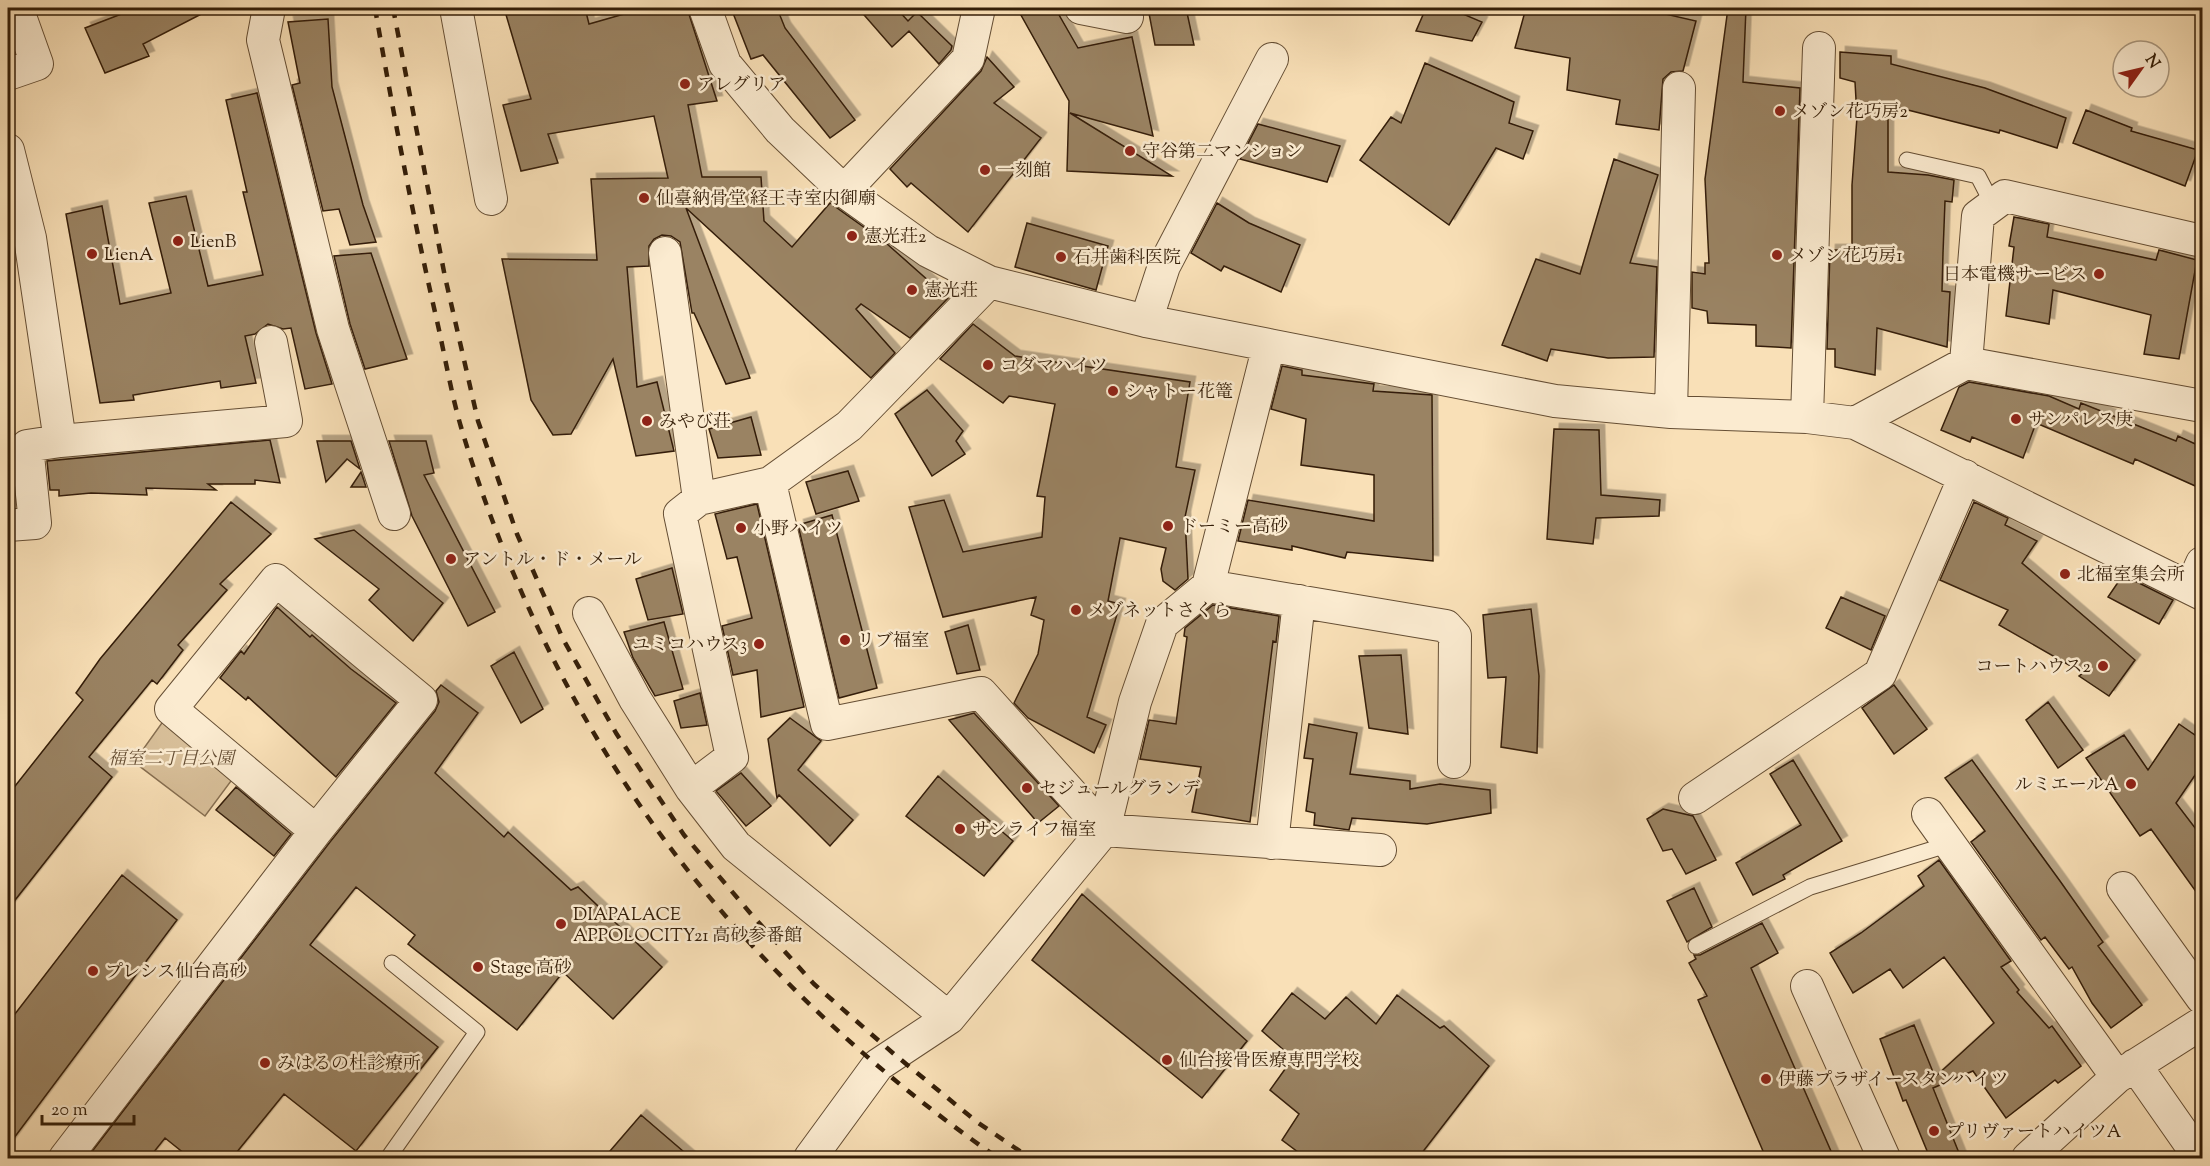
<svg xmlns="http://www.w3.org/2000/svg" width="2210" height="1166" font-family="'Sorts Mill Goudy','Noto Serif JP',serif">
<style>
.green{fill:#d8bf99;stroke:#866e50;stroke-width:1.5}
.building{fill:#9a8363;stroke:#341e08;stroke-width:1.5;filter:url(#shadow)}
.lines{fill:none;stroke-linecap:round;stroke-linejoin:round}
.lane-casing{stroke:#654e34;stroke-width:17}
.street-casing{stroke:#654e34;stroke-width:34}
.lane{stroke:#fbebd0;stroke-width:15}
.street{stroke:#fbebd0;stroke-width:32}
.rail{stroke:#341e08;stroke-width:4.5;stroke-dasharray:10 10;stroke-linecap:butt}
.poi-dot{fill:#8f2418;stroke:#fbebd0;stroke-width:2}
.labels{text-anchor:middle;stroke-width:5;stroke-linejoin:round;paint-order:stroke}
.poi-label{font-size:18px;fill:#341e08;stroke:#fbebd0;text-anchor:start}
.park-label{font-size:18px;font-style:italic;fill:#654e34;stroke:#fbebd0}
</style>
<defs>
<filter id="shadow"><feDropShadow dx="5.5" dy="-5.5" stdDeviation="0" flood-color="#0004"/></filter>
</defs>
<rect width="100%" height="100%" fill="#f9e0b7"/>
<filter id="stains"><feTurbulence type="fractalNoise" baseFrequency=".00333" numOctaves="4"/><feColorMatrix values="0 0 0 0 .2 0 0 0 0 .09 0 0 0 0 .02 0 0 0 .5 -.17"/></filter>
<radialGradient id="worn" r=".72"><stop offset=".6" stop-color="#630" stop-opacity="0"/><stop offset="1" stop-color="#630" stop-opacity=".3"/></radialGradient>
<path class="green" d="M 164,720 L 234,777 L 205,816 L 134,762 Z"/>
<path class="building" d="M 137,8 L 213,8 L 143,44 L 149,56 L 105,73 L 85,28 Z
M 504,8 L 585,8 L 589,24 L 645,8 L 687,8 L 717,101 L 688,105 L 702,177 L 761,177 L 764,221 L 792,247 L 830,203 L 886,243 L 948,298 L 910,338 L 861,304 L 856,309 L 895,353 L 871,378 L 686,208 L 750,378 L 726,384 L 694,313 L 692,313 L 680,242 L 671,236 L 662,235 L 654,239 L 649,246 L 649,266 L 627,267 L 637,387 L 657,382 L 674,451 L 636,456 L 613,359 L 571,434 L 553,435 L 531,400 L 502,259 L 597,260 L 591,179 L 668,178 L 654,116 L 548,134 L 558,163 L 521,171 L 503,105 L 531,99 Z
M 731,8 L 777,8 L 785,28 L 855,120 L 830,138 L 763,55 L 751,59 Z
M 858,8 L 896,8 L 908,21 L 917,12 L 952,46 L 951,50 L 939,64 L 909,31 L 892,47 Z
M 1017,8 L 1055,8 L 1078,48 L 1132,37 L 1153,136 L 1070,113 L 1172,176 L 1067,171 L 1069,101 Z
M 1148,8 L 1186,8 L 1194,45 L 1155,45 Z
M 1426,8 L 1449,8 L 1482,22 L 1472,41 L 1416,31 Z
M 1526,8 L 1665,12 L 1665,14 L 1696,21 L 1683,71 L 1671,72 L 1663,79 L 1659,130 L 1616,124 L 1620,100 L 1567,90 L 1570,58 L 1515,48 Z
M 1728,8 L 1746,8 L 1743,82 L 1800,88 L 1791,348 L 1756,346 L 1756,325 L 1708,323 L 1707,311 L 1692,308 L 1692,272 L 1705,274 L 1705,263 L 1709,263 L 1705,179 Z
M 328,19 L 332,87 L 363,205 L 376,242 L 350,245 L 339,209 L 323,211 L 292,85 L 300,83 L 288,22 Z
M 1840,52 L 1891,56 L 1891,64 L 1985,88 L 2066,118 L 2057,148 L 2000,130 L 1999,133 L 1888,105 L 1888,172 L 1928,175 L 1954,180 L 1952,202 L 1945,201 L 1943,253 L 1942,291 L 1950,292 L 1947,347 L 1877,328 L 1875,375 L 1835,367 L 1835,349 L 1827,349 L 1830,250 L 1852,250 L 1852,185 L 1857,117 L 1855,82 L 1840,78 Z
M 987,57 L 1014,87 L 994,103 L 1041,138 L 968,232 L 911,183 L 907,187 L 890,169 L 981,71 Z
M 1425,63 L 1514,102 L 1509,123 L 1533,131 L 1523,159 L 1496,148 L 1449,225 L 1360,160 L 1391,117 L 1401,123 Z
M 257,93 L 316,333 L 332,384 L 305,389 L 291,328 L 283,329 L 268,324 L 255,334 L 245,336 L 256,383 L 221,388 L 220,381 L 133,395 L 134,400 L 100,403 L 66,214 L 102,206 L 120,304 L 171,293 L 149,203 L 186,196 L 208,286 L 263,275 L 243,192 L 247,192 L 226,100 Z
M 2086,110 L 2132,128 L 2131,131 L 2198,150 L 2185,186 L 2073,143 Z
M 1258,124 L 1340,146 L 1327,182 L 1240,159 Z
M 1614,159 L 1658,175 L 1630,263 L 1657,267 L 1654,357 L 1608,358 L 1551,349 L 1547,361 L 1502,345 L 1536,259 L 1580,274 Z
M 1217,203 L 1249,223 L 1300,245 L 1281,292 L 1224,266 L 1221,271 L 1191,253 Z
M 2014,217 L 2049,224 L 2047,237 L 2156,260 L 2159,250 L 2197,260 L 2179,359 L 2144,354 L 2151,315 L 2053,290 L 2049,324 L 2006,316 L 2014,247 L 2009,246 Z
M 1027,223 L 1108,246 L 1096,290 L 1015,267 Z
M 371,253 L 407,359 L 365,369 L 350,324 L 334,256 Z
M 973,324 L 1015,356 L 1190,382 L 1176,467 L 1195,470 L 1185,517 L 1188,579 L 1175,590 L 1163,581 L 1161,569 L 1166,548 L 1120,538 L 1108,601 L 1120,604 L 1087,717 L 1106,725 L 1094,753 L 1028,718 L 1014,703 L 1038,654 L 1044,620 L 1031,615 L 1036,597 L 943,617 L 909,507 L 944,500 L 963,552 L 1042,537 L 1045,497 L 1037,496 L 1055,404 L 1009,396 L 1003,403 L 940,359 Z
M 1282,366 L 1302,370 L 1302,375 L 1374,384 L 1373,391 L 1432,395 L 1433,561 L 1347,552 L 1345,558 L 1292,546 L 1292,550 L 1238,541 L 1248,500 L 1374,521 L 1374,475 L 1301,465 L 1306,419 L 1271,409 Z
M 1969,382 L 2049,396 L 2079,409 L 2081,403 L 2176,441 L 2178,436 L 2202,447 L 2202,489 L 2135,459 L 2133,464 L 2036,423 L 2023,458 L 1972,437 L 1970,442 L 1941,430 L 1959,387 Z
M 927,390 L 963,431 L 956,441 L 965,454 L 932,476 L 895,414 Z
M 751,417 L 761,455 L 718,458 L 709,429 Z
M 1554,429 L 1599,430 L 1601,495 L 1660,500 L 1659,516 L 1596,518 L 1593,544 L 1547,539 Z
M 270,440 L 280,483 L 255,480 L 255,484 L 208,484 L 216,490 L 146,488 L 147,495 L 91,493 L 59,496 L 59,490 L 50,490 L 47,461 Z
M 317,441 L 351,441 L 360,469 L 347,459 L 326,482 Z
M 389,441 L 426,441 L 434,473 L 424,475 L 495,612 L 468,626 L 412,516 Z
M 11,464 L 14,492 L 8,492 L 8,465 Z
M 848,471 L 859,501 L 816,514 L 806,482 Z
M 361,472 L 366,487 L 351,487 Z
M 231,502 L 271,534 L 220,584 L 227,590 L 178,645 L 183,650 L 157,684 L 152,680 L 89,757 L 112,777 L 8,909 L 8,795 L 83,700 L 76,693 L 100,659 Z
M 1974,502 L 2008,518 L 2005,525 L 2037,541 L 2022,563 L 2135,660 L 2109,696 L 2079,676 L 2083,673 L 1999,625 L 2008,610 L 1940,580 Z
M 757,504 L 804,707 L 761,717 L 757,670 L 733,675 L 722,626 L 752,618 L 737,557 L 727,559 L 715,514 Z
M 832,515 L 877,688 L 839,698 L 798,525 Z
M 354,530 L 443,603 L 413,641 L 369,600 L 379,589 L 315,539 Z
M 672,568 L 683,614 L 648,620 L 636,579 Z
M 2123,575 L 2173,600 L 2159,624 L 2108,597 Z
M 1841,597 L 1885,616 L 1871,650 L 1826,628 Z
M 1213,605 L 1279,616 L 1276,642 L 1273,641 L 1250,822 L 1192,812 L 1201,767 L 1140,759 L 1149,720 L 1176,724 L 1187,637 L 1184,636 L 1185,628 Z
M 277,607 L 310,637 L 312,635 L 351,669 L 396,703 L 336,777 L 248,697 L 246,700 L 220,678 L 241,651 L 244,654 Z
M 1531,609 L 1539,676 L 1537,753 L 1501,747 L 1506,677 L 1488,678 L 1483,615 Z
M 664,622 L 683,689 L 655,696 L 633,658 L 624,632 Z
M 968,625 L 980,670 L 957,674 L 945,632 Z
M 514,652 L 543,709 L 521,723 L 491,666 Z
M 1401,655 L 1408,734 L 1369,728 L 1359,656 Z
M 441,685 L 478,713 L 435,773 L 504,837 L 508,832 L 571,890 L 578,887 L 662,967 L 613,1019 L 563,972 L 517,1030 L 408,944 L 415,935 L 356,887 L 310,945 L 438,1047 L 356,1151 L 284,1094 L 232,1158 L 190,1158 L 165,1138 L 149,1158 L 87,1158 L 330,842 L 435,711 L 439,702 L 436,691 Z
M 1894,685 L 1927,729 L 1894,754 L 1862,708 Z
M 700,693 L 707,725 L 681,728 L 674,701 Z
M 2048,702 L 2083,750 L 2058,768 L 2026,720 Z
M 974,713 L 1059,806 L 1038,823 L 949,720 Z
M 790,718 L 821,741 L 798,770 L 853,820 L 830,846 L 779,795 L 777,798 L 768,739 Z
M 1309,724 L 1357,733 L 1350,774 L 1410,781 L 1410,789 L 1440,784 L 1490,790 L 1491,813 L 1427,824 L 1352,818 L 1349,830 L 1314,825 L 1315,813 L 1306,811 L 1313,759 L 1304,758 Z
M 2179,724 L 2202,740 L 2202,765 L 2176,803 L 2202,837 L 2202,900 L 2151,829 L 2140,836 L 2086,758 L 2124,735 L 2148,770 Z
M 1793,760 L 1842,841 L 1783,875 L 1785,879 L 1753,895 L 1736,863 L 1801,825 L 1770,774 Z
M 1972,760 L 2060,881 L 2103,942 L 2098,946 L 2142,1005 L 2111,1028 L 2092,1003 L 2072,967 L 2069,969 L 2045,937 L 2041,940 L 1971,842 L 1985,831 L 1945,778 Z
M 741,773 L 771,806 L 746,826 L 716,791 Z
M 938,776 L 1013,841 L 984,876 L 906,816 Z
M 236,787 L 291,834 L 274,856 L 216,810 Z
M 1663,809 L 1693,816 L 1716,860 L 1686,874 L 1672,849 L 1663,851 L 1647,819 Z
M 1939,860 L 2011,961 L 2001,967 L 2019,990 L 2017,992 L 2049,1028 L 2052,1026 L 2081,1066 L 2058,1083 L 2055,1080 L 2006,1118 L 1973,1071 L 1933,1088 L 1961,1158 L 1930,1158 L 1906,1100 L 1903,1101 L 1880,1039 L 1914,1025 L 1935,1077 L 1994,1023 L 1944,957 L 1903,988 L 1890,969 L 1853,993 L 1830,953 L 1861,933 L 1924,886 L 1918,876 Z
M 122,875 L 177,920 L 8,1146 L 8,1023 Z
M 1694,888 L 1712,927 L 1687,942 L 1667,901 Z
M 1082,894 L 1247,1041 L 1202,1098 L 1032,960 Z
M 1762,923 L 1778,953 L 1751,968 L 1834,1158 L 1766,1158 L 1698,1000 L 1707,996 L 1689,963 L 1696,959 L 1694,955 L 1700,955 Z
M 1292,993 L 1325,1019 L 1346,997 L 1376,1024 L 1397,995 L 1440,1028 L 1444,1026 L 1489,1066 L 1418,1158 L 1306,1158 L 1282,1140 L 1299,1114 L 1270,1090 L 1293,1058 L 1262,1031 Z
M 641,1115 L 691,1158 L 604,1158 Z"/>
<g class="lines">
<g class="lane-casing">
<path id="lane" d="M 1907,160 L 1978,176 L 1993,205
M 1696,946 L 1810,887 L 1950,844
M 388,1158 L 477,1032 L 392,963"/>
</g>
<g class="street-casing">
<path id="street" d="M 269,8 L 263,40 L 333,329 L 394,514
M 456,8 L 491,199
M 705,8 L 725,64 L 780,130 L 844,191 L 928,251 L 989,282 L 1146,321 L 1555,401 L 1671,412 L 1807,417 L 1855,423 L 2202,594
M 1081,8 L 1127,17
M 8,74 L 37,64 L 17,8
M 8,150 L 30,238 L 60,441
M 844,191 L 968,59 L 979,8
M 665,253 L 699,499 L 770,483 L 849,426 L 989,282
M 1146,321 L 1164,266 L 1272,59
M 1966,363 L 1978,216 L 2005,196 L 2202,241
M 1671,412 L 1679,88
M 1807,417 L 1819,48
M 1855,423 L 1966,363 L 2202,406
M 770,483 L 827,724 L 981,693 L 1104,830 L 1380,850
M 8,525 L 35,523 L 27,446 L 60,441 L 286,421 L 271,342
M 1208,586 L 1446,626 L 1455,636 L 1454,762
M 2191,588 L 2202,563
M 589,613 L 635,699 L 691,788 L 736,846 L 949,1018
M 691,788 L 732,757 L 680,514 L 699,499
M 1695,798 L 1880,674 L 1965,476
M 1928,814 L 2117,1077
M 1272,843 L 1299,601
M 2123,888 L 2202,998
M 1807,986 L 1884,1158
M 2135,1065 L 2200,1158
M 65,1158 L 316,831 L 421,700 L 276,580 L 171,709 L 316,831
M 810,1158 L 878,1065 L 949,1018 L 1104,830 L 1135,702 L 1162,624 L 1208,586 L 1269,345
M 2028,1158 L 2117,1077 L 2202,1023"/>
</g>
<use href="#lane" class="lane"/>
<use href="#street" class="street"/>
<path class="rail" d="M 375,8 C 393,112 413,217 437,321 C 445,356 451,393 461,427 C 505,576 576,722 669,846 C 759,966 875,1073 998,1158
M 393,8 L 445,277 L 478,421 L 517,534 L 563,639 L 616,733 L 684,835 L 751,914 L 814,984 L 894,1054 L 977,1122 L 1030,1158"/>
</g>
<g class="poi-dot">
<circle cx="685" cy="84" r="6"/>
<circle cx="1780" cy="111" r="6"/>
<circle cx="1130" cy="151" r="6"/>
<circle cx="985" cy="170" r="6"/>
<circle cx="644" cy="198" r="6"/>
<circle cx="852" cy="236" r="6"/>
<circle cx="178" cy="241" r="6"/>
<circle cx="92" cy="254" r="6"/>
<circle cx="1777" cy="255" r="6"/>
<circle cx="1061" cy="257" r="6"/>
<circle cx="2099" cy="274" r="6"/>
<circle cx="912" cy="290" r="6"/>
<circle cx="988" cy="365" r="6"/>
<circle cx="1113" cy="391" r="6"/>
<circle cx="2016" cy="419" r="6"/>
<circle cx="647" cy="421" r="6"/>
<circle cx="1168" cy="526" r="6"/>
<circle cx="741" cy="528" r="6"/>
<circle cx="451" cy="559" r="6"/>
<circle cx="2065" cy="574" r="6"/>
<circle cx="1076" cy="610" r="6"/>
<circle cx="845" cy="640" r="6"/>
<circle cx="759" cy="644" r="6"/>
<circle cx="2103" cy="666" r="6"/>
<circle cx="2131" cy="784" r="6"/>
<circle cx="1027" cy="788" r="6"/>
<circle cx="960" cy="829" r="6"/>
<circle cx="561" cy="924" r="6"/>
<circle cx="478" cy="967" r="6"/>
<circle cx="93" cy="971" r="6"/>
<circle cx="1167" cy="1060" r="6"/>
<circle cx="265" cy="1063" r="6"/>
<circle cx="1766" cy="1079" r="6"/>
<circle cx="1934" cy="1131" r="6"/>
</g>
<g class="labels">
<g class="poi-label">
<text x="697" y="90">アレグリア</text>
<text x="1792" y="117">メゾン花巧房2</text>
<text x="1142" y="157">守谷第二マンション</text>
<text x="997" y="176">一刻館</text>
<text x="656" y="204">仙臺納骨堂 経王寺室内御廟</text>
<text x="864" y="242">憲光荘2</text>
<text x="190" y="247">LienB</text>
<text x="104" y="260">LienA</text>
<text x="1789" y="261">メゾン花巧房1</text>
<text x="1073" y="263">石井歯科医院</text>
<text x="2087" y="280" text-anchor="end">日本電機サービス</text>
<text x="924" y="296">憲光荘</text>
<text x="1000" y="371">コダマハイツ</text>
<text x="1125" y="397">シャトー花篭</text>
<text x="2028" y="425">サンパレス庚</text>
<text x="659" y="427">みやび荘</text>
<text x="1180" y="532">ドーミー高砂</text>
<text x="753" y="534">小野ハイツ</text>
<text x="463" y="565">アントル・ド・メール</text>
<text x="2077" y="580">北福室集会所</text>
<text x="1088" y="616">メゾネットさくら</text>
<text x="857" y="646">リブ福室</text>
<text x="747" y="650" text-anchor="end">ユミコハウス3</text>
<text x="2091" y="672" text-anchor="end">コートハウス2</text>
<text x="2119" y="790" text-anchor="end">ルミエールA</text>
<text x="1039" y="794">セジュールグランデ</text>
<text x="972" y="835">サンライフ福室</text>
<text x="573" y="920">DIAPALACE<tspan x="573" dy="21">APPOLOCITY21 高砂参番館</tspan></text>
<text x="490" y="973">Stage 高砂</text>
<text x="105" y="977">プレシス仙台高砂</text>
<text x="1179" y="1066">仙台接骨医療専門学校</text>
<text x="277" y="1069">みはるの杜診療所</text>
<text x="1778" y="1085">伊藤プラザイースタンハイツ</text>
<text x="1946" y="1137">プリヴァートハイツA</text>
</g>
<g class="park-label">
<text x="171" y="764">福室二丁目公園</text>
</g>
</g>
<rect width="2210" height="1166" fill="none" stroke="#f9e0b7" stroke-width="30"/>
<rect x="9" y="9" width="2192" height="1148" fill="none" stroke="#341e08" stroke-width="3"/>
<rect x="15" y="15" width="2180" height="1136" fill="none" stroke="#341e08" stroke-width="1.5"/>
<g transform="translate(2141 69) rotate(56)"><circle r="28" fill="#fbebd0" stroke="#ab9980" stroke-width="1.5"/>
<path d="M0-4.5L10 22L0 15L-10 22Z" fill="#8f2418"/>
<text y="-9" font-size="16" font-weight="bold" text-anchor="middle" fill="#341e08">N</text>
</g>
<path d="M42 1115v9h92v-9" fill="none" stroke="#341e08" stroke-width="3"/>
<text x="51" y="1115" font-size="18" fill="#341e08" stroke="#fbebd0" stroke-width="4.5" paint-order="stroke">20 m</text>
<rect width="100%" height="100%" filter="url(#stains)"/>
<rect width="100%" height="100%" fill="url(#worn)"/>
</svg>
